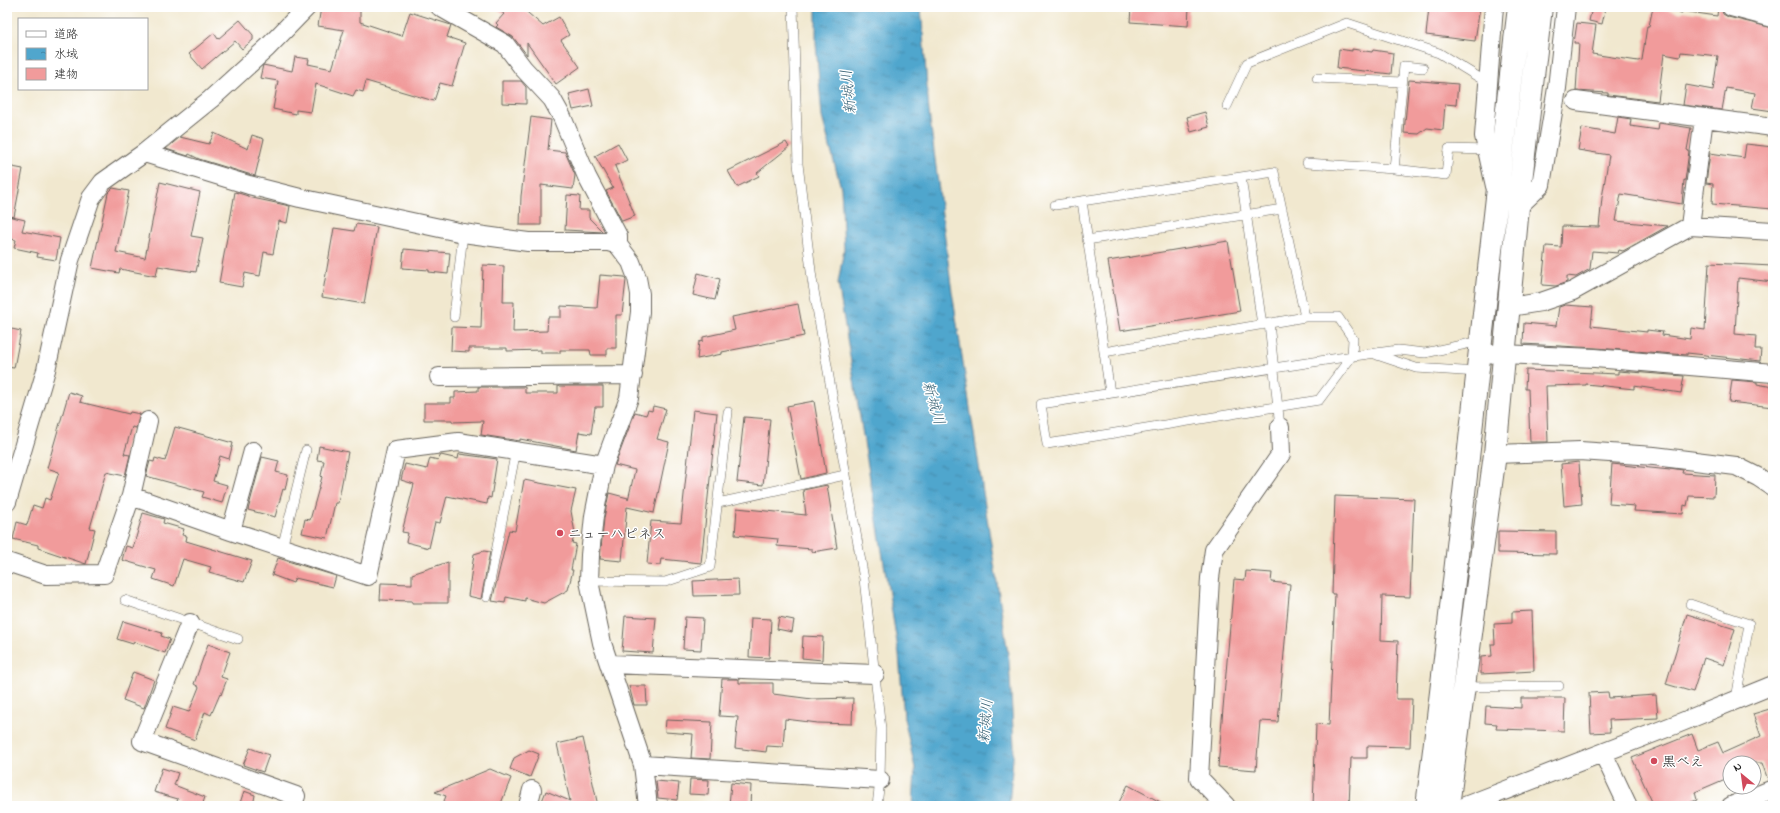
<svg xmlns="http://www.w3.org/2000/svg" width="1780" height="813" font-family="'Indie Flower','Klee One',sans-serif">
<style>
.water{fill:url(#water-ripples);stroke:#366174}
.building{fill:#f19b9b}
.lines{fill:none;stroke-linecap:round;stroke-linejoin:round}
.service-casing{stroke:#67635b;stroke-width:10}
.minor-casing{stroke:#67635b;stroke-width:20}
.tertiary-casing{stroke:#67635b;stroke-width:24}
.service{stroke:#fff;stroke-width:9}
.minor{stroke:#fff;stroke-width:18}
.tertiary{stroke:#fff;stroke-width:22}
.poi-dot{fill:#d1495b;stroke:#fff;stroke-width:1.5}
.labels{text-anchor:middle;stroke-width:3;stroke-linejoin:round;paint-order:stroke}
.poi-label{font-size:14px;fill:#1c1c1c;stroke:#fff;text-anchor:start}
.water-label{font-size:15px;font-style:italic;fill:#366174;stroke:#fff}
</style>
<defs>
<pattern id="water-ripples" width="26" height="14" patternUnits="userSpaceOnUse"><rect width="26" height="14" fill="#50a6cd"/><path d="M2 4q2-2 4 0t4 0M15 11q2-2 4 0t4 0" fill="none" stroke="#4286a6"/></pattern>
</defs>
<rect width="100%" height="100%" fill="#fff"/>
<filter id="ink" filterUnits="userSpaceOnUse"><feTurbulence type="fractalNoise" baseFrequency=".025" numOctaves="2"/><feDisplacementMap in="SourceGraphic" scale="8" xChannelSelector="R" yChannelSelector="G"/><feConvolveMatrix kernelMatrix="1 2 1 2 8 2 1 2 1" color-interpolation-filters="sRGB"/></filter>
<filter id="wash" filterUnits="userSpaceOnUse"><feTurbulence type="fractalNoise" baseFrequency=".012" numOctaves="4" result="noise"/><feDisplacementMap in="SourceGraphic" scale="16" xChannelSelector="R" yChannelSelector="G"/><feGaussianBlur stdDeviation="0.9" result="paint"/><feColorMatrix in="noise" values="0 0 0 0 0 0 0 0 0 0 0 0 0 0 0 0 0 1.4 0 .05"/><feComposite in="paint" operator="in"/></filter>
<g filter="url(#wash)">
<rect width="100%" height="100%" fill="#f1e8cf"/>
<path class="water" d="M 816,7 L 921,7 L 929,112 L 951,285 L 1009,660 L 1014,746 L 1009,806 L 913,806 L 915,768 L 904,718 L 899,655 L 838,283 L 844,249 L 841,188 L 822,117 L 816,44 Z"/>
<g id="blocks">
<path class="building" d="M 321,7 L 360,7 L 360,22 L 402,36 L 410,12 L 451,25 L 447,37 L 465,43 L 452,86 L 440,83 L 434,101 L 366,81 L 363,92 L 356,90 L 353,96 L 316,84 L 311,112 L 296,110 L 296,114 L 273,109 L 278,81 L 260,78 L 263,65 L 292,71 L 295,57 L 309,59 L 308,64 L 332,69 L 344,30 L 318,26 Z
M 495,7 L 521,7 L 543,26 L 559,17 L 569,35 L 561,40 L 580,67 L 556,84 L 527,43 L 527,55 L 513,37 L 496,27 L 498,25 L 496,23 L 504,14 Z
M 1131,7 L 1189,7 L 1188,26 L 1130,22 Z
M 1429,7 L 1480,7 L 1475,41 L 1426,35 Z
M 1653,7 L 1682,13 L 1682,11 L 1717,16 L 1718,7 L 1721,7 L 1723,14 L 1728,17 L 1773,28 L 1773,111 L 1752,108 L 1755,93 L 1726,88 L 1722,110 L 1683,105 L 1686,85 L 1713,90 L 1718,56 L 1681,52 L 1680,57 L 1664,54 L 1658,101 L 1608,95 L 1608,93 L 1576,91 L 1579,43 L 1574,43 L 1577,23 L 1596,25 L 1592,54 L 1638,61 L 1642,60 L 1647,26 L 1649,26 Z
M 1592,8 L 1605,11 L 1602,24 L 1589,21 Z
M 240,20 L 253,35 L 253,40 L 242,49 L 235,41 L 202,69 L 189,54 L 214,33 L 218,39 Z
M 1339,49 L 1352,51 L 1352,49 L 1372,52 L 1373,50 L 1393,53 L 1391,74 L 1337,68 Z
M 1409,80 L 1458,84 L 1456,105 L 1445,104 L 1443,130 L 1427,128 L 1419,134 L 1404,133 Z
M 502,81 L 521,81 L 526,87 L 526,104 L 502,103 Z
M 589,89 L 593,106 L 573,110 L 569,94 Z
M 1205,112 L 1209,127 L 1191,132 L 1187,117 Z
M 531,117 L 551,120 L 548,150 L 565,152 L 575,175 L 573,189 L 541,185 L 541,225 L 520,225 L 521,196 Z
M 1618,117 L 1631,119 L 1630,126 L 1658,130 L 1659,123 L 1691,128 L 1687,150 L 1689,151 L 1685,181 L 1684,180 L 1682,204 L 1621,194 L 1616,221 L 1668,226 L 1623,251 L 1619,250 L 1618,253 L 1592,251 L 1590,269 L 1576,277 L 1567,276 L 1567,282 L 1556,286 L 1542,285 L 1546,246 L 1561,247 L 1562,226 L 1599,227 L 1602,198 L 1609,155 L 1578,150 L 1582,128 L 1615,134 Z
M 214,133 L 248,149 L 252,135 L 264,139 L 255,176 L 199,159 L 189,154 L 188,156 L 166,149 L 180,137 L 209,144 Z
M 786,142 L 789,147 L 757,173 L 759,176 L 737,187 L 728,171 Z
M 618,143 L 627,160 L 615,166 L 635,216 L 622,221 L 606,191 L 613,188 L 595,156 Z
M 1746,144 L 1773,147 L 1773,209 L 1712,204 L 1713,184 L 1706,183 L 1710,153 L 1744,158 Z
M 7,166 L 23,169 L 14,217 L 8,216 L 25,220 L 22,231 L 60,238 L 56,260 L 37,257 L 38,253 L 14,248 L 16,240 L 7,238 Z
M 160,182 L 200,192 L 191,236 L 203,238 L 196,272 L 158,266 L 156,276 L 120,269 L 119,273 L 92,268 L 108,193 L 113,188 L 129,191 L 116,252 L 145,258 Z
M 235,192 L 248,196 L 248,197 L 290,206 L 287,223 L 279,221 L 273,254 L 264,252 L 260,276 L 245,273 L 242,287 L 219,283 Z
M 567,195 L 580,196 L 579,210 L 589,210 L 589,218 L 603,232 L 565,230 Z
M 356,224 L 377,227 L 364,304 L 322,297 L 334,228 L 354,231 Z
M 1228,241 L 1240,311 L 1120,331 L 1108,261 Z
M 404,249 L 450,253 L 448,274 L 429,272 L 429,270 L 402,268 Z
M 1709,263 L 1773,266 L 1773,282 L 1738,278 L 1735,334 L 1756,336 L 1755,349 L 1761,349 L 1760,361 L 1687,353 L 1687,355 L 1596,348 L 1523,344 L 1524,323 L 1556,326 L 1559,307 L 1565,305 L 1593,307 L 1591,326 L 1647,332 L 1647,330 L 1663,332 L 1662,335 L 1690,339 L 1691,328 L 1705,330 Z
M 483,265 L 504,266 L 503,302 L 514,302 L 513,332 L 547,331 L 548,317 L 561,317 L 561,306 L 597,308 L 600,275 L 625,277 L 626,280 L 622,315 L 616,315 L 616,348 L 607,348 L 607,355 L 591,355 L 590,350 L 560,350 L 560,353 L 541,353 L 541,350 L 507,351 L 507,348 L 469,348 L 469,352 L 451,351 L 452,327 L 481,328 Z
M 698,273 L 720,279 L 715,300 L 693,295 Z
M 798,304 L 804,336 L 722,352 L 722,354 L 697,359 L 699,342 L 703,341 L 703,337 L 735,330 L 732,317 Z
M 7,328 L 21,331 L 14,368 L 7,367 Z
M 1526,370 L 1618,374 L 1618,371 L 1684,376 L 1681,393 L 1634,386 L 1634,389 L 1586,384 L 1586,385 L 1546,386 L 1548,442 L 1530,442 L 1528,389 L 1525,389 Z
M 1732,380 L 1757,382 L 1757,384 L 1773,387 L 1773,407 L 1729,402 Z
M 558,386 L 603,386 L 603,407 L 595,407 L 591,434 L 579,432 L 576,450 L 520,439 L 520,441 L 481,435 L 483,421 L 452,422 L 452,420 L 424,420 L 424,403 L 451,403 L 451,398 L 455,398 L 455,392 L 478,391 L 478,387 L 525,387 L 525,393 L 558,393 Z
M 69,392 L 82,396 L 80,402 L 129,414 L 130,412 L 140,414 L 136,428 L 132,427 L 124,454 L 130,455 L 125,476 L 106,472 L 90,528 L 95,529 L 86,564 L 38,548 L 38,545 L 13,539 L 17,522 L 27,525 L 33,505 L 42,508 L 45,498 L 50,500 L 59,472 L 47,468 Z
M 814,401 L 826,473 L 801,479 L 787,406 Z
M 653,406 L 666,409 L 657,439 L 669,442 L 654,513 L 627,507 L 622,561 L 600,559 L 604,518 L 609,493 L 628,498 L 628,500 L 635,470 L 615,465 L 635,412 L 646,415 L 648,410 L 652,411 Z
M 693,410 L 717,413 L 701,563 L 661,559 L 660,565 L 647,564 L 651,521 L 681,523 Z
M 744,417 L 770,419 L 763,485 L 737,482 Z
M 175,427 L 233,443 L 229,459 L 220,456 L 213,481 L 227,485 L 222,503 L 202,497 L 204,492 L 146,476 L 150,461 L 154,462 L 155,458 L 165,461 Z
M 319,446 L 348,452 L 338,503 L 335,503 L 327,538 L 302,533 L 305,519 L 310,520 L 322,477 L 321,476 L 324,461 L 317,460 Z
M 459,454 L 497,459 L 491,498 L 488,497 L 487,504 L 447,496 L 440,523 L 435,522 L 429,548 L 406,542 L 408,533 L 402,532 L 414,484 L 401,480 L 405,464 L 427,469 L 430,458 L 438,460 L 441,455 L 458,459 Z
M 262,457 L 279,461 L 276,472 L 288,475 L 285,490 L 283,489 L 275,517 L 248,510 Z
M 1579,462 L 1582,504 L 1564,506 L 1561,464 Z
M 1612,464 L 1670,470 L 1670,468 L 1683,470 L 1682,473 L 1715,475 L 1714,497 L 1689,496 L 1687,506 L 1684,505 L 1683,514 L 1634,511 L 1635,506 L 1609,504 Z
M 524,480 L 576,490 L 571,511 L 575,533 L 572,543 L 576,544 L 571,570 L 573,570 L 568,590 L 544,603 L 525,598 L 525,601 L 506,597 L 505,603 L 492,601 L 509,530 L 515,531 Z
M 827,485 L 837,548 L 812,552 L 812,549 L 777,546 L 778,539 L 735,535 L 737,508 L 806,515 L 803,490 Z
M 1335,496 L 1414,499 L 1410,597 L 1382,596 L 1381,640 L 1398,641 L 1396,699 L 1412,699 L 1410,747 L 1367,746 L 1367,758 L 1351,758 L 1349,806 L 1313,806 L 1316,724 L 1329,725 L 1335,594 L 1332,594 Z
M 143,513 L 164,519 L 163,523 L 184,529 L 182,535 L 187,536 L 186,541 L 252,561 L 244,582 L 209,572 L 211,567 L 183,559 L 174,586 L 153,579 L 156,570 L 122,560 L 126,546 L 133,548 Z
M 1498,531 L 1556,532 L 1556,554 L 1498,553 Z
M 484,551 L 490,552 L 481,599 L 468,596 L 474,554 Z
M 278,558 L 336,576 L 333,587 L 295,578 L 293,583 L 272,575 Z
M 448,562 L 448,603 L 412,603 L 412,601 L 380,600 L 381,583 L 412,584 L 412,574 Z
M 1246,571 L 1272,573 L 1271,582 L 1290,584 L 1278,722 L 1260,721 L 1256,770 L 1218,767 L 1234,579 L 1245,580 Z
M 738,579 L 739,595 L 694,596 L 693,581 Z
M 1532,611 L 1534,671 L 1481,674 L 1481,657 L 1492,656 L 1491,644 L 1495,644 L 1494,624 L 1512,623 L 1512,612 Z
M 1687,614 L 1735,629 L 1724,665 L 1704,658 L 1693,692 L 1666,684 Z
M 625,616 L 656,618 L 653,653 L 622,651 Z
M 685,617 L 703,618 L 701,650 L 683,649 Z
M 779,617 L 794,620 L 792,632 L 777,629 Z
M 751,618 L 771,619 L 769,658 L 749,657 Z
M 123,621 L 162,633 L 161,636 L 170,639 L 165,653 L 134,642 L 133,644 L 117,639 Z
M 803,636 L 823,637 L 822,660 L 802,658 Z
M 208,644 L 230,652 L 221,677 L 227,679 L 221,695 L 220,694 L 211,715 L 205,712 L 195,740 L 165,729 L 173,707 L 189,712 L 199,687 L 194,684 Z
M 133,672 L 154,680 L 144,708 L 123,700 Z
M 722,679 L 739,679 L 739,683 L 773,683 L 773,694 L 812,699 L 853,698 L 852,724 L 818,723 L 785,719 L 783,747 L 767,746 L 766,752 L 735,748 L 738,717 L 719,716 Z
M 629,686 L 646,686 L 647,705 L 634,705 Z
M 1608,692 L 1609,698 L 1656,695 L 1658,718 L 1609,720 L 1610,732 L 1591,733 L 1589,693 Z
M 1521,698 L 1565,698 L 1564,731 L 1496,729 L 1497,724 L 1485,723 L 1486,706 L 1521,708 Z
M 1773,708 L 1773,779 L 1768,780 L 1762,763 L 1730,763 L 1730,777 L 1695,792 L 1697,800 L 1681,806 L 1654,806 L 1632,758 L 1692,734 L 1698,750 L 1718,742 L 1723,753 L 1761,736 L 1753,714 Z
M 666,720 L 712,722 L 710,759 L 691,758 L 693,734 L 665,732 Z
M 583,738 L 598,806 L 540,806 L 546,791 L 570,801 L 557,744 Z
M 250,748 L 269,755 L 263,772 L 243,765 Z
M 529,750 L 539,754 L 530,777 L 510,769 L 514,758 Z
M 162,768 L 178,773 L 174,785 L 205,797 L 202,806 L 191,804 L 190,806 L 175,806 L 178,799 L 154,792 Z
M 490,769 L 511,778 L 500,806 L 442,806 L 446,796 L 435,792 Z
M 690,779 L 709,780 L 708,795 L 689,794 Z
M 656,781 L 679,783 L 677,800 L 658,798 Z
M 731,783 L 751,785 L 750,806 L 729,805 Z
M 1128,785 L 1168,806 L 1117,806 Z
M 244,791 L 255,795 L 253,806 L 239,806 Z"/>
</g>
</g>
<g filter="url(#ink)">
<use href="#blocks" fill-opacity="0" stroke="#67635b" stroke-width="1"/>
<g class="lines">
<g class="service-casing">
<path id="service" d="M 793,7 L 798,164 L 812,279 L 864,579 L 881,729 L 880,780 L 877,806
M 1423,68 L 1404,66 L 1394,169 L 1446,175 L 1449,149 L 1487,150
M 1317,78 L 1402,82
M 1227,106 L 1247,63 L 1347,23 L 1439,53 L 1488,83
M 1307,163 L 1394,169
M 1241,177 L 1262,325
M 1082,201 L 1110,393
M 1055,205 L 1274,172 L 1305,317
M 1087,240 L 1282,209
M 454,317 L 463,233
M 1269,323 L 1280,427
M 1104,352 L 1305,317 L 1338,317 L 1353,339 L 1352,356 L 1319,400 L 1047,444 L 1041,404 L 1339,358 L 1398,350 L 1425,353 L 1480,341
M 1377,355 L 1416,368 L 1478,372
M 718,503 L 845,475
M 282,548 L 306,450
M 589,581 L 665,582 L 710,567 L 728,412
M 487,597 L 516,450
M 125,600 L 238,639
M 1690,604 L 1749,624 L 1736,699
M 1463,687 L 1559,686"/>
</g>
<g class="minor-casing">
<path id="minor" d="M 440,7 L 505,44 L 523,68 L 552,99 L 562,117 L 587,177 L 618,236 L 618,245 L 631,262 L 637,278 L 640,294 L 640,312 L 629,398 L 604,465 L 594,516 L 590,555 L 589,581 L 602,643 L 643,765 L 648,806
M 1494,7 L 1484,136 L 1495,186
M 1731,7 L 1773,18
M 1576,101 L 1773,127
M 144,153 L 249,185 L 300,198 L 463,233 L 528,242 L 608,242 L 618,245
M 1518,207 L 1541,185 L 1557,88 L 1566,7
M 1690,226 L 1704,118
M 1510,307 L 1541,302 L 1573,291 L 1690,226 L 1773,231
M 1480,353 L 1595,358 L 1773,373
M 439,377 L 633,375
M 1495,454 L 1580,451 L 1654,456 L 1736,466 L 1758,477 L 1773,487
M 131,496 L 231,531 L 368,576 L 396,450 L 458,442 L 604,465
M 7,502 L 46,370 L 70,260 L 91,198 L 103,182 L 144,153 L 211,99 L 267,48 L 307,7
M 231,531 L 253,451
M 7,562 L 46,575 L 104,574 L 131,496 L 148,421
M 190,623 L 142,741 L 296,796 L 292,806
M 609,664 L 875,674
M 1603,753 L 1628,806
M 643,765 L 880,780
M 528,806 L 532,790
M 1226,806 L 1199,778 L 1210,578 L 1214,550 L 1281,454 L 1280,427
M 1465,806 L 1677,724 L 1773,685
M 1731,806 L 1773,789"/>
</g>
<g class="tertiary-casing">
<path id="tertiary" d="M 1427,806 C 1461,540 1487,273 1519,7
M 1448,806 L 1495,454 L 1518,207 L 1541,7"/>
</g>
<use href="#service" class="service"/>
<use href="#minor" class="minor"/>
<use href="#tertiary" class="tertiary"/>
</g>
</g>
<g class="poi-dot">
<circle cx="560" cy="533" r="4"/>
<circle cx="1654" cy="761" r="4"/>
</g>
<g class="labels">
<g class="poi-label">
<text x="568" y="538">ニューハピネス</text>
<text x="1662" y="766">黒べえ</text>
</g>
<g class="water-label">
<text transform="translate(848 92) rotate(-96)" y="5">新城川</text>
<text transform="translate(934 403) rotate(74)" y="5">新城川</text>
<text transform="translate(985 721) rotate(-85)" y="5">新城川</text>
</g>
</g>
<rect width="1780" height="813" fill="none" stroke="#fff" stroke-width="24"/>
<rect x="18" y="18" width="130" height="72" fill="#ffffff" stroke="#a4a4a4"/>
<rect x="26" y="31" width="20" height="6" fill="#ffffff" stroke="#a4a4a4"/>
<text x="54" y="38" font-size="12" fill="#1c1c1c">道路</text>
<rect x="26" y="48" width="20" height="12" fill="url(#water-ripples)" stroke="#a4a4a4"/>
<text x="54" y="58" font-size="12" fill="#1c1c1c">水域</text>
<rect x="26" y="68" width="20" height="12" fill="#f19b9b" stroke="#a4a4a4"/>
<text x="54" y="78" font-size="12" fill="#1c1c1c">建物</text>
<g transform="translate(1742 775) rotate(331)"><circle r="19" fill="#ffffff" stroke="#a4a4a4"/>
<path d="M0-3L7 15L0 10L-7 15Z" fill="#d1495b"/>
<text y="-6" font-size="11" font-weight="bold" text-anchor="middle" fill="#1c1c1c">N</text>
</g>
</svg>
